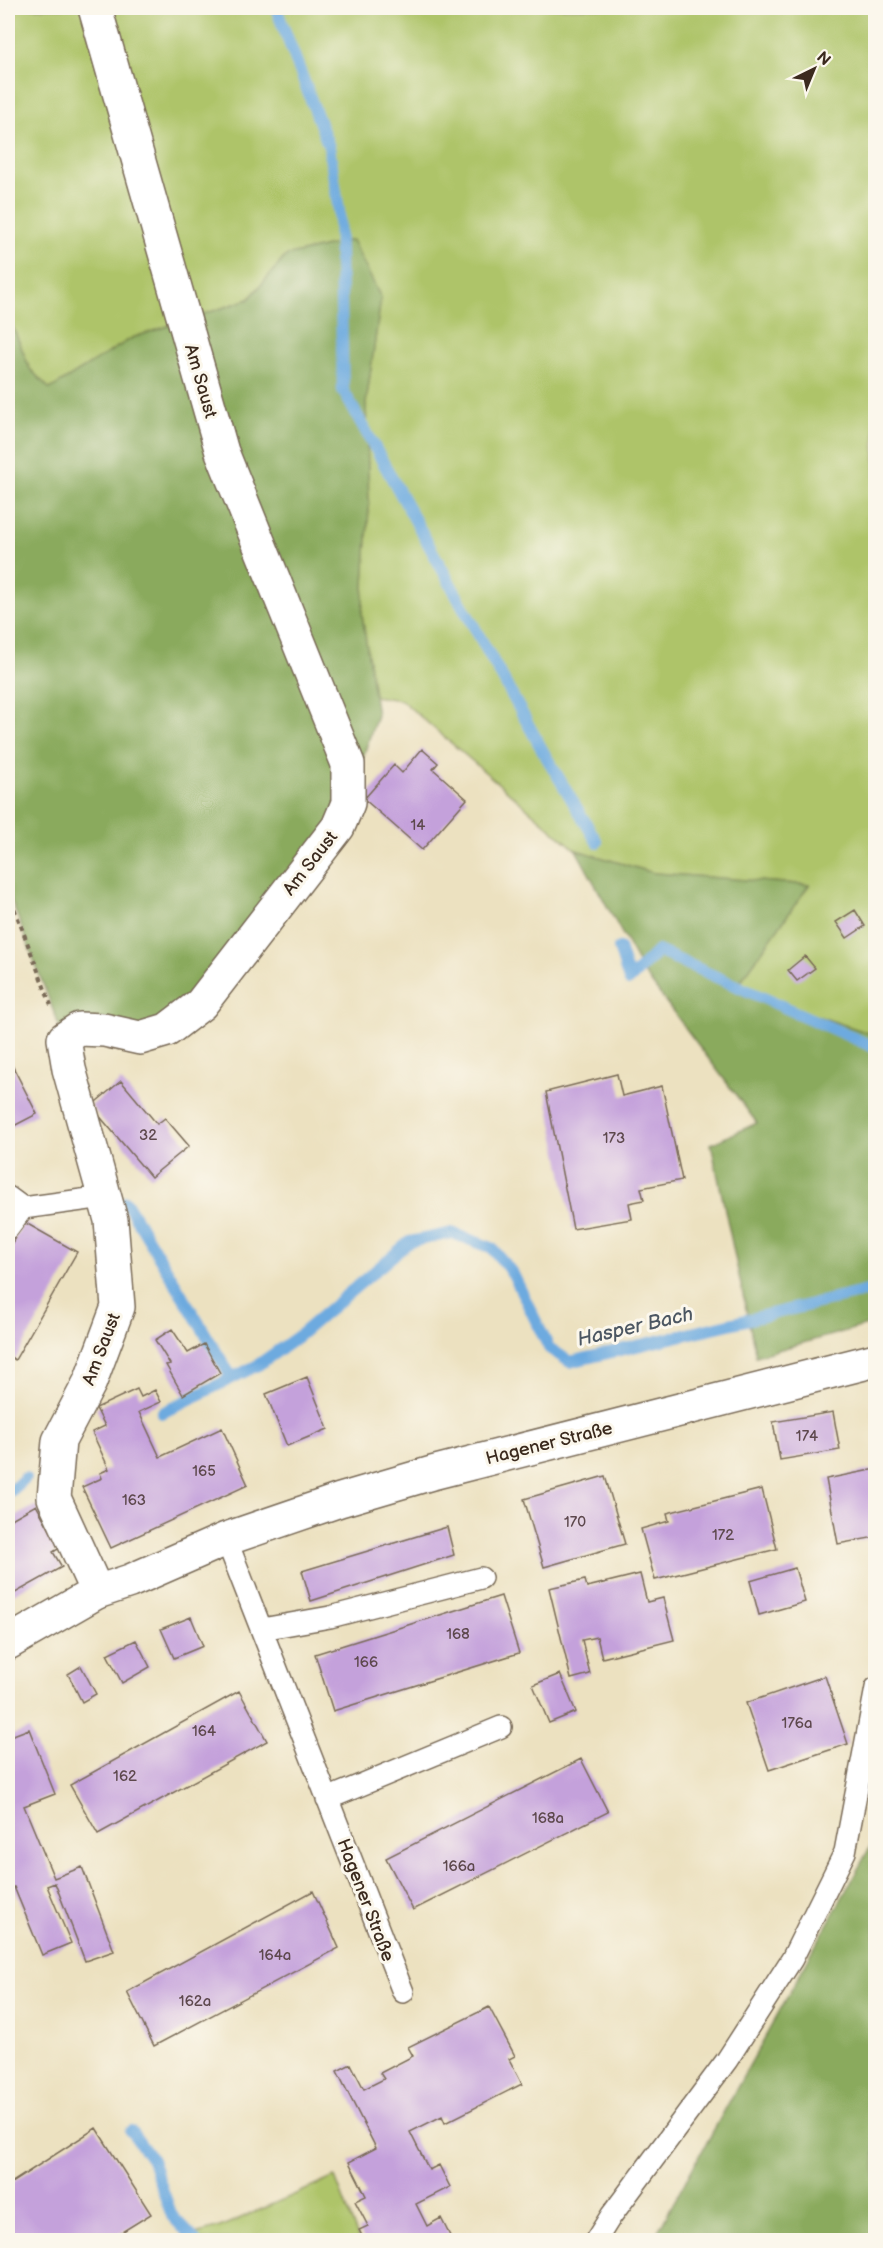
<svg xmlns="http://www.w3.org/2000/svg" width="883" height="2248" font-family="'Balsamiq Sans',sans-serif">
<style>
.green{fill:#aec469;stroke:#747744;stroke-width:1.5}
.forest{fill:#8aaa5d;stroke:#626a3e;stroke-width:1.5}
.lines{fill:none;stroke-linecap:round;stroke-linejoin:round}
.stream{stroke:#6daadf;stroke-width:12}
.building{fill:#c4a1db}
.service-casing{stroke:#796a57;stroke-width:24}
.minor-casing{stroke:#796a57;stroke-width:36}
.secondary-casing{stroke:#796a57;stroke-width:36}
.path{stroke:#796a57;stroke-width:4;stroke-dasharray:4.5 4.5;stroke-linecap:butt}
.service{stroke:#fff;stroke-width:21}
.minor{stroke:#fff;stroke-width:33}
.secondary{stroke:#fff;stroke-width:33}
.labels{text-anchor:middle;stroke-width:6;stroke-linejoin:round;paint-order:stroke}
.number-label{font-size:15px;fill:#5d484d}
.street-label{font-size:18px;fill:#3b2a1e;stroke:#fbf7ec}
.water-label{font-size:20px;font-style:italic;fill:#4c5762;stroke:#fbf7ec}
</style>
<rect width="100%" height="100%" fill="#fbf7ec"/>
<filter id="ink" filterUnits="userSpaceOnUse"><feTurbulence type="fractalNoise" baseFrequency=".0167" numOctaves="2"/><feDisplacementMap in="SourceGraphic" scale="12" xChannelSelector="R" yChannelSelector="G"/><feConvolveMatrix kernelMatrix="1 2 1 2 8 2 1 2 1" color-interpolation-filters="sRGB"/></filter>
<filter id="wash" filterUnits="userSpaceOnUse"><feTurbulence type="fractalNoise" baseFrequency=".008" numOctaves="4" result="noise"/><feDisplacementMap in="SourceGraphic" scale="24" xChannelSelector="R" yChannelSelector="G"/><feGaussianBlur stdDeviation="1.35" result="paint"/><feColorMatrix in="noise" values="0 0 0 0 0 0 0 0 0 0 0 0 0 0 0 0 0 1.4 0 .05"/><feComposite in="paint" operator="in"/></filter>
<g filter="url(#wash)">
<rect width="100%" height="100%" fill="#ece1c0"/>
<path class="green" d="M 8,8 L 89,8 L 184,321 L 132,338 L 50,390 L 30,369 L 8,315 Z
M 100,8 L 875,8 L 875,1035 L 840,1025 L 747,991 L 735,989 L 809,885 L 654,873 L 576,850 L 401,700 L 374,696 L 362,615 L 369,507 L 366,403 L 381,298 L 351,240 L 286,256 L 249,299 L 191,319 Z
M 335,2177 L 359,2240 L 174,2240 L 220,2227 Z"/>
<path class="forest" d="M 352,240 L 381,298 L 366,403 L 369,507 L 362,615 L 377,715 L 348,803 L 167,1030 L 64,1039 L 8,892 L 8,315 L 30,369 L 50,389 L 132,338 L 249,299 L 286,256 Z
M 576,850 L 654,873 L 809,885 L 735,989 L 875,1035 L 875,1323 L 756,1356 L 711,1144 L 757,1123 L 644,973 Z
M 875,1838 L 875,2240 L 653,2240 Z"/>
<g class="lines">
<path class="stream" d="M 276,8 L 329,147 L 339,211 L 343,390 L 544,753 L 597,842
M 619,948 L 629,980 L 658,951 L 876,1048
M 126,1202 L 229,1373 L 235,1377
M 162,1413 L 258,1365 L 296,1338 L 409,1242 L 452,1233 L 492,1248 L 513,1274 L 549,1348 L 570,1362 L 876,1289
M 8,1494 L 25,1478
M 131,2131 L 152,2160 L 172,2216 L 195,2240"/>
</g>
<g id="blocks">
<path class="building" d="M 422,749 L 438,763 L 433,769 L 467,799 L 422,850 L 364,799 L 394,765 L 402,773 Z
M 855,910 L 865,926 L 847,938 L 836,922 Z
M 805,956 L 815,968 L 797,981 L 788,970 Z
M 8,1057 L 37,1114 L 8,1129 Z
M 617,1074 L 622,1096 L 662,1086 L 682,1180 L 641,1188 L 644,1200 L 629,1203 L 632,1219 L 573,1229 L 546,1092 Z
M 121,1081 L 157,1124 L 165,1118 L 189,1146 L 151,1177 L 91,1106 Z
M 24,1222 L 77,1252 L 15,1360 L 8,1355 L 8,1250 Z
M 172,1329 L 188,1353 L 204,1344 L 220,1373 L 183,1395 L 166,1365 L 170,1364 L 155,1340 Z
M 307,1377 L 328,1429 L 287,1446 L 266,1394 Z
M 137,1389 L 141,1397 L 155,1390 L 161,1402 L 139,1412 L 160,1457 L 222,1428 L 248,1485 L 111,1548 L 82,1487 L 102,1478 L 100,1473 L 109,1469 L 92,1432 L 105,1426 L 96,1408 Z
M 833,1412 L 840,1450 L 780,1460 L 773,1422 Z
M 876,1469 L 876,1537 L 838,1544 L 826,1479 Z
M 605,1476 L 625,1544 L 544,1567 L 524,1499 Z
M 762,1489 L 777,1549 L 655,1580 L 641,1529 L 669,1521 L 667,1513 Z
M 36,1505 L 60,1548 L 53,1552 L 62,1567 L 8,1597 L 8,1521 Z
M 447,1527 L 454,1555 L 311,1601 L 302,1571 Z
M 795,1568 L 805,1602 L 759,1615 L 750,1581 Z
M 640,1574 L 647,1602 L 663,1598 L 674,1640 L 602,1658 L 597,1637 L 582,1640 L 590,1674 L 571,1679 L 549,1588 L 585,1580 L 587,1587 Z
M 501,1596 L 519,1653 L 333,1711 L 315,1654 Z
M 191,1617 L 203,1646 L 174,1658 L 161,1629 Z
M 136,1640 L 150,1667 L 122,1683 L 107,1654 Z
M 81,1666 L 96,1694 L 82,1702 L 68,1674 Z
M 560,1674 L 576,1712 L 549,1723 L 533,1685 Z
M 825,1676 L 848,1744 L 769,1770 L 746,1703 Z
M 239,1691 L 267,1741 L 98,1834 L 70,1785 Z
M 29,1729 L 55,1794 L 24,1806 L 54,1878 L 82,1867 L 114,1951 L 85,1961 L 55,1883 L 47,1886 L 71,1943 L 42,1955 L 14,1887 L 8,1889 L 8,1737 Z
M 581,1759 L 608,1812 L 413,1910 L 386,1858 Z
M 313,1891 L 339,1948 L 154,2046 L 127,1992 Z
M 489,2007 L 515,2056 L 509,2059 L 522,2084 L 445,2123 L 442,2116 L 410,2132 L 429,2170 L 439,2165 L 450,2187 L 416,2204 L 427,2226 L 441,2218 L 452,2240 L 364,2240 L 359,2230 L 368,2226 L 355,2201 L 366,2196 L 349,2162 L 376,2148 L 337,2071 L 351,2064 L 364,2089 L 384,2079 L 380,2073 L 413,2056 L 408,2047 Z
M 96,2128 L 151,2214 L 109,2240 L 8,2240 L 8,2185 Z"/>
</g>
</g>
<g filter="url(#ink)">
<use href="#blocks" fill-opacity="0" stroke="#796a57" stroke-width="1.5"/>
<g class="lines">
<g class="service-casing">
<path id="service" d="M 8,1197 L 23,1208 L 104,1197
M 8,1228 L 23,1208
M 226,1539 L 403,1992
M 262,1629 L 330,1617 L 481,1578
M 327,1799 L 501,1727
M 596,2240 L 611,2216 L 727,2060 L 792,1959 L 845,1852 L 876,1688"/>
</g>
<g class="minor-casing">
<path id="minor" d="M 95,8 L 222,452 L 348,764 L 348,803 L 338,827 L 201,1004 L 167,1030 L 140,1038 L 104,1030 L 79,1029 L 64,1039 L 69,1069 L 111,1220 L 118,1307 L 90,1382 L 59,1441 L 54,1498 L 97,1592"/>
</g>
<g class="secondary-casing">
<path id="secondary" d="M 8,1643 L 97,1592 L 130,1581 L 226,1539 L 340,1500 L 432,1473 L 876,1360"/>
</g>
<path class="path" d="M 8,892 L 51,1005"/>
<use href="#service" class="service"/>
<use href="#minor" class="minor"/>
<use href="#secondary" class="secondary"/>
</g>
</g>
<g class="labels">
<g class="number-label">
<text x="418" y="830">14</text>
<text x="148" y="1140">32</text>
<text x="614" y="1143">173</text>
<text x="807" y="1441">174</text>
<text x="204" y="1476">165</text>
<text x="134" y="1505">163</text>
<text x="575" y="1527">170</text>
<text x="723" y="1540">172</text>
<text x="458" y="1639">168</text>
<text x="366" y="1667">166</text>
<text x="797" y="1728">176a</text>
<text x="204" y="1736">164</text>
<text x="125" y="1781">162</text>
<text x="548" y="1823">168a</text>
<text x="459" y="1871">166a</text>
<text x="275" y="1960">164a</text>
<text x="195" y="2006">162a</text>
</g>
<g class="street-label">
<text transform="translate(201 381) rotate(74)" y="6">Am Saust</text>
<text transform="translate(310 863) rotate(-52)" y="6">Am Saust</text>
<text transform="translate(101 1349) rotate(-69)" y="6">Am Saust</text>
<text transform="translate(549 1443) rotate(-14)" y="6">Hagener Straße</text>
<text transform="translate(366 1900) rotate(69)" y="6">Hagener Straße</text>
</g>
<g class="water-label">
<text transform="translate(635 1326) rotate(-13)" y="7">Hasper Bach</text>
</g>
</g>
<rect width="883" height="2248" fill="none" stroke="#fbf7ec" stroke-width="30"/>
<g transform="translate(814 69) rotate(43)" stroke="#fbf7ec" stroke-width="4.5" paint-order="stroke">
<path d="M0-4.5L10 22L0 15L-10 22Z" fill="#3b2a1e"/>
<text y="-9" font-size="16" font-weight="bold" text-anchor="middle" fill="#3b2a1e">N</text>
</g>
</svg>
